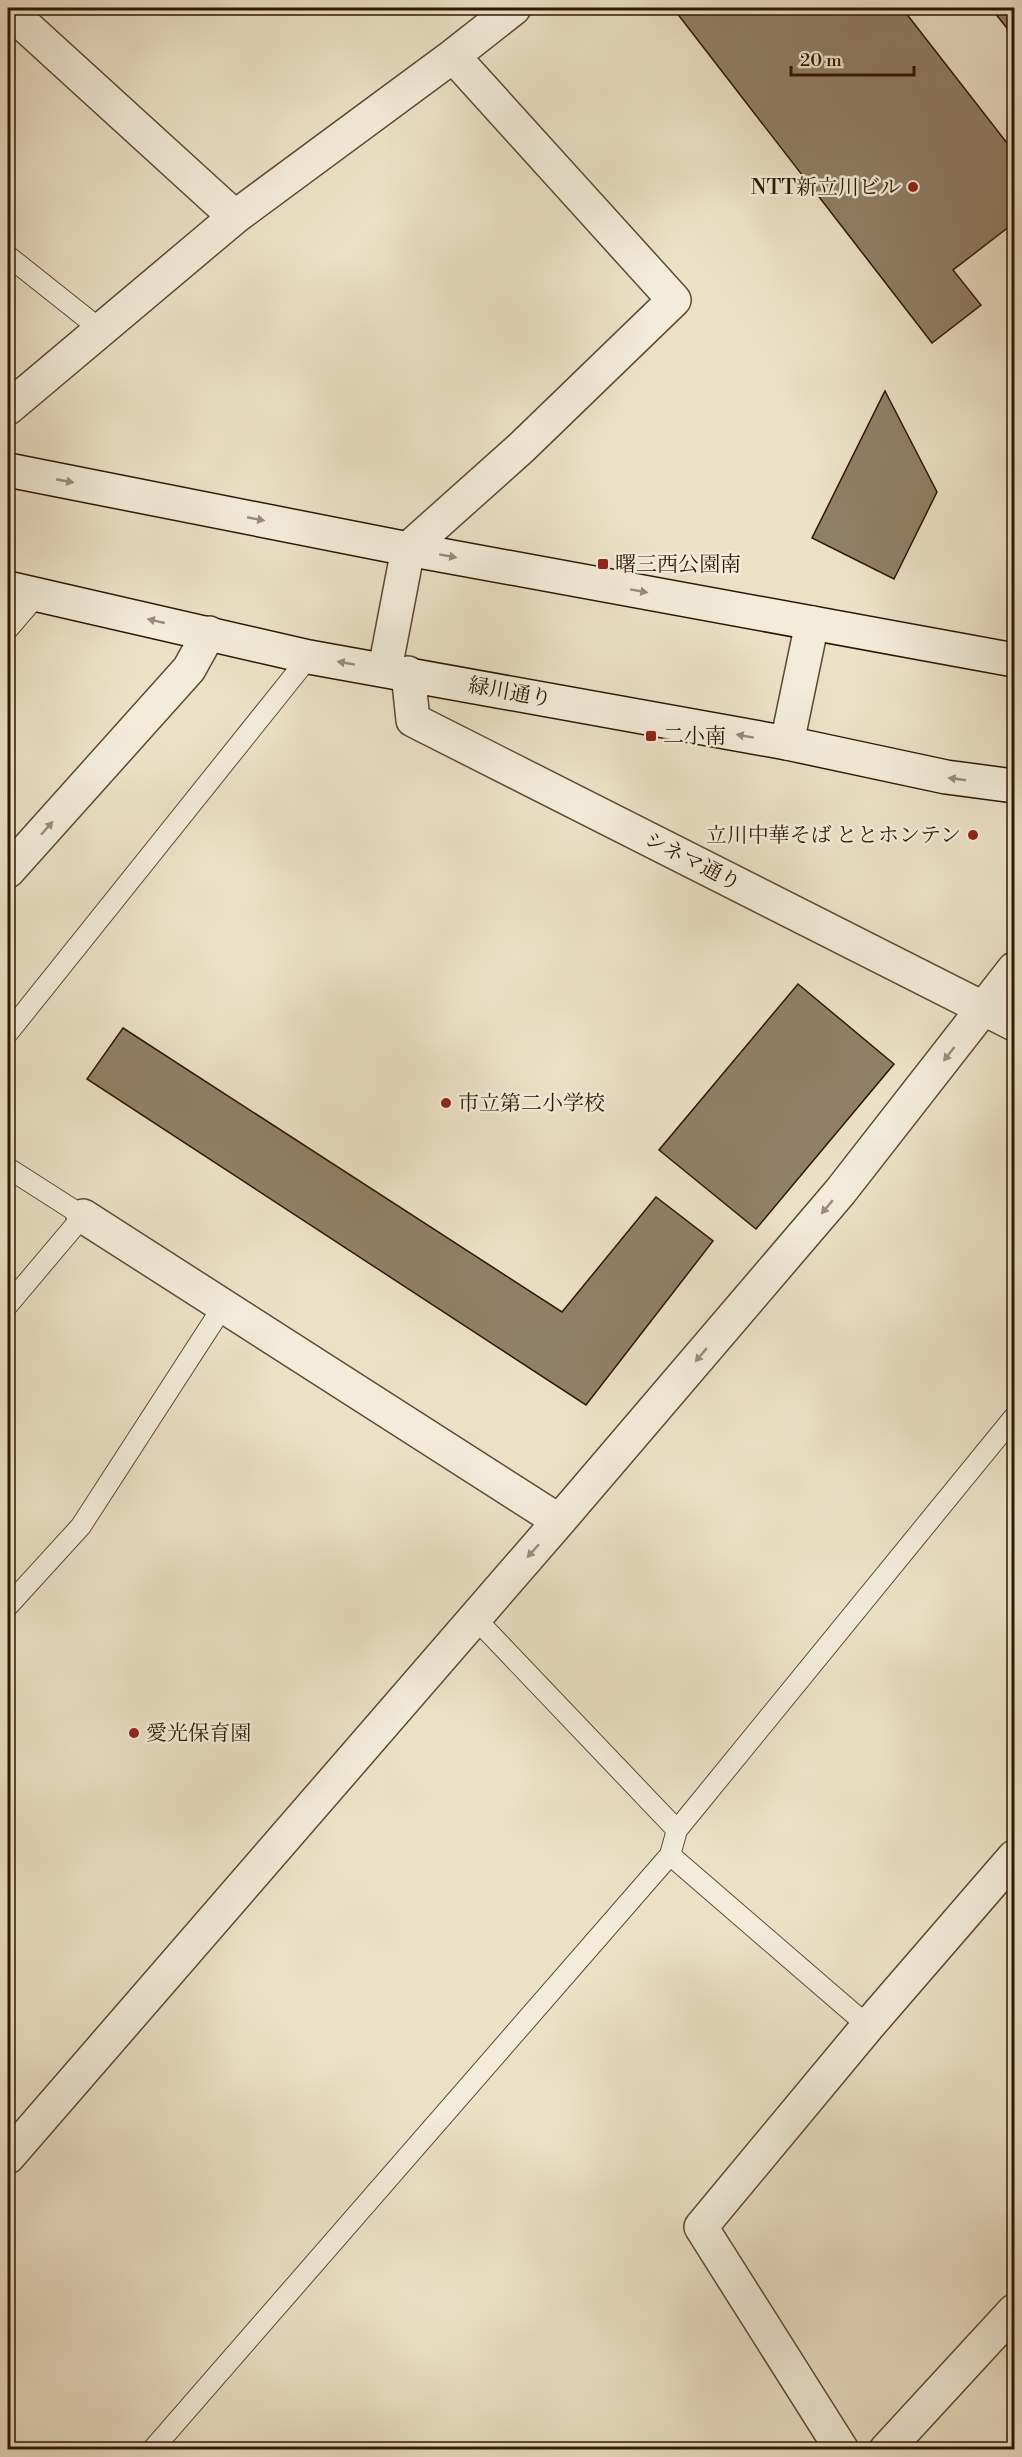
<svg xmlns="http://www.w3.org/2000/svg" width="1022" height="2457" font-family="'Libre Bodoni','Noto Serif JP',serif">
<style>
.building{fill:#918068;stroke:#2e1702;stroke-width:1.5}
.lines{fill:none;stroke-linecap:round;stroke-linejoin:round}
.lane-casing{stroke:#5e4a33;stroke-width:22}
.street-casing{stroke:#5e4a33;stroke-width:36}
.secondary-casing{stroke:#2e1702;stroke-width:36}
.lane{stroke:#f3ecdb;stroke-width:20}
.street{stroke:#f3ecdb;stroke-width:33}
.secondary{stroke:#f3ecdb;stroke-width:33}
.oneway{fill:#9a8c79}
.poi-dot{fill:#8f2418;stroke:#f3ecdb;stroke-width:2}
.labels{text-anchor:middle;stroke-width:5;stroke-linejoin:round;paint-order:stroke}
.poi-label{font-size:21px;fill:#2e1702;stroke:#f3ecdb;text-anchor:start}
.street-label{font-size:21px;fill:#2e1702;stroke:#f3ecdb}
</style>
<rect width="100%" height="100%" fill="#ece1c7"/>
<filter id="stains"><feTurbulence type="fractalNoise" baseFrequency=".00333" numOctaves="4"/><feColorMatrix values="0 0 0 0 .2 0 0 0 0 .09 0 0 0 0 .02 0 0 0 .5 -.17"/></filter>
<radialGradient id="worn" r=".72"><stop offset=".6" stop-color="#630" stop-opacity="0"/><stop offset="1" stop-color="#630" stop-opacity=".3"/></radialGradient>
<path class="building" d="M 673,8 L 902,8 L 1014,152 L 1014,223 L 953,270 L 981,305 L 932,343 Z
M 991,8 L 1014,8 L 1014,37 Z
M 885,391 L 937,492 L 894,579 L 812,538 Z
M 798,984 L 894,1064 L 756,1229 L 659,1150 Z
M 123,1028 L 562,1312 L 656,1197 L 713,1241 L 586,1405 L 87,1079 Z
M 1014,2438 L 1014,2450 L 997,2450 Z"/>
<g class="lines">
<g class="lane-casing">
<path id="lane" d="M 8,256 L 100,329
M 8,629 L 38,594
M 8,1033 L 309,657
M 8,1168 L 83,1216 L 8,1305
M 8,1606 L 81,1526 L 224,1305
M 474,1617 L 677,1830 L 670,1855 L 868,2026
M 677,1830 L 1014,1417
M 152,2450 L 670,1855"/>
</g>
<g class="street-casing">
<path id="street" d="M 8,10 L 235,217
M 8,408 L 235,217 L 453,56 L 514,8
M 385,669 L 408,549 L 521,448 L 674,300 L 453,56
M 408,673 L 413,720 L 1014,1024
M 787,743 L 812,623
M 8,871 L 189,669 L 209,633
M 83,1216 L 559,1521
M 8,2157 L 559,1521 L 840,1192 L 1014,969
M 842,2450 L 701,2227 L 868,2026 L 1014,1857
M 886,2450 L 1014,2311"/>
</g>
<g class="secondary-casing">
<path id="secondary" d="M 8,470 L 408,549 L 1014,660
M 8,588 L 309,657 L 787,743 L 946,777 L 1014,786"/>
</g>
<use href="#lane" class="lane"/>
<use href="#street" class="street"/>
<use href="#secondary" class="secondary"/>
</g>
<defs><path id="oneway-solid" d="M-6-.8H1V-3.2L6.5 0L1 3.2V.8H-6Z" transform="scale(1.5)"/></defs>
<g class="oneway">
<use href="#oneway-solid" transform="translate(65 481) rotate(11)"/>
<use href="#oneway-solid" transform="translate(256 519) rotate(11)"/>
<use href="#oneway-solid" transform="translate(448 556) rotate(10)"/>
<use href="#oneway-solid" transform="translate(639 591) rotate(10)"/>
<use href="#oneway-solid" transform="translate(156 621) rotate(-167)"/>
<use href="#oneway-solid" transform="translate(346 663) rotate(-170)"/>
<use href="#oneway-solid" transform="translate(745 736) rotate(-170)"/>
<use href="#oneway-solid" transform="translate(957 779) rotate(-172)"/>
<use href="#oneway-solid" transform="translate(47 828) rotate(-48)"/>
<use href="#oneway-solid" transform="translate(949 1054) rotate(128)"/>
<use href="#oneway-solid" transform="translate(827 1207) rotate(130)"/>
<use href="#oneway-solid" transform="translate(701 1355) rotate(130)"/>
<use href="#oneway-solid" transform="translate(533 1551) rotate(132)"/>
</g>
<g class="poi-dot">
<circle cx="913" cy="187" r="6"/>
<rect x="597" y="558" width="12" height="12" rx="3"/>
<rect x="645" y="730" width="12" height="12" rx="3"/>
<circle cx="973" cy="835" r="6"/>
<circle cx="446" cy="1103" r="6"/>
<circle cx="134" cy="1733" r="6"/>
</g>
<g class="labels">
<g class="poi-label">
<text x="901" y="194" text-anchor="end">NTT新立川ビル</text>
<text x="615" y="571">曙三西公園南</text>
<text x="663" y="743">二小南</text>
<text x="961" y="842" text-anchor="end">立川中華そば ととホンテン</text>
<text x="458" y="1110">市立第二小学校</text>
<text x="146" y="1740">愛光保育園</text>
</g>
<g class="street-label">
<text transform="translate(510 692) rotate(10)" y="7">緑川通り</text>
<text transform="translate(693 861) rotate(27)" y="7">シネマ通り</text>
</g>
</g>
<rect width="1022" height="2457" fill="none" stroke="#ece1c7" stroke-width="30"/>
<rect x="9" y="9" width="1004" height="2439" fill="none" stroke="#2e1702" stroke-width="3"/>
<rect x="15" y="15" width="992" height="2427" fill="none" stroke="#2e1702" stroke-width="1.5"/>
<path d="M791 66v9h123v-9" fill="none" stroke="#2e1702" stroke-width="3"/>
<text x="800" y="66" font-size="18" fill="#2e1702" stroke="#f3ecdb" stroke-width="4.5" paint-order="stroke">20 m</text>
<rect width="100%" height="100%" filter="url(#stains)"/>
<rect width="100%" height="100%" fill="url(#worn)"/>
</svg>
